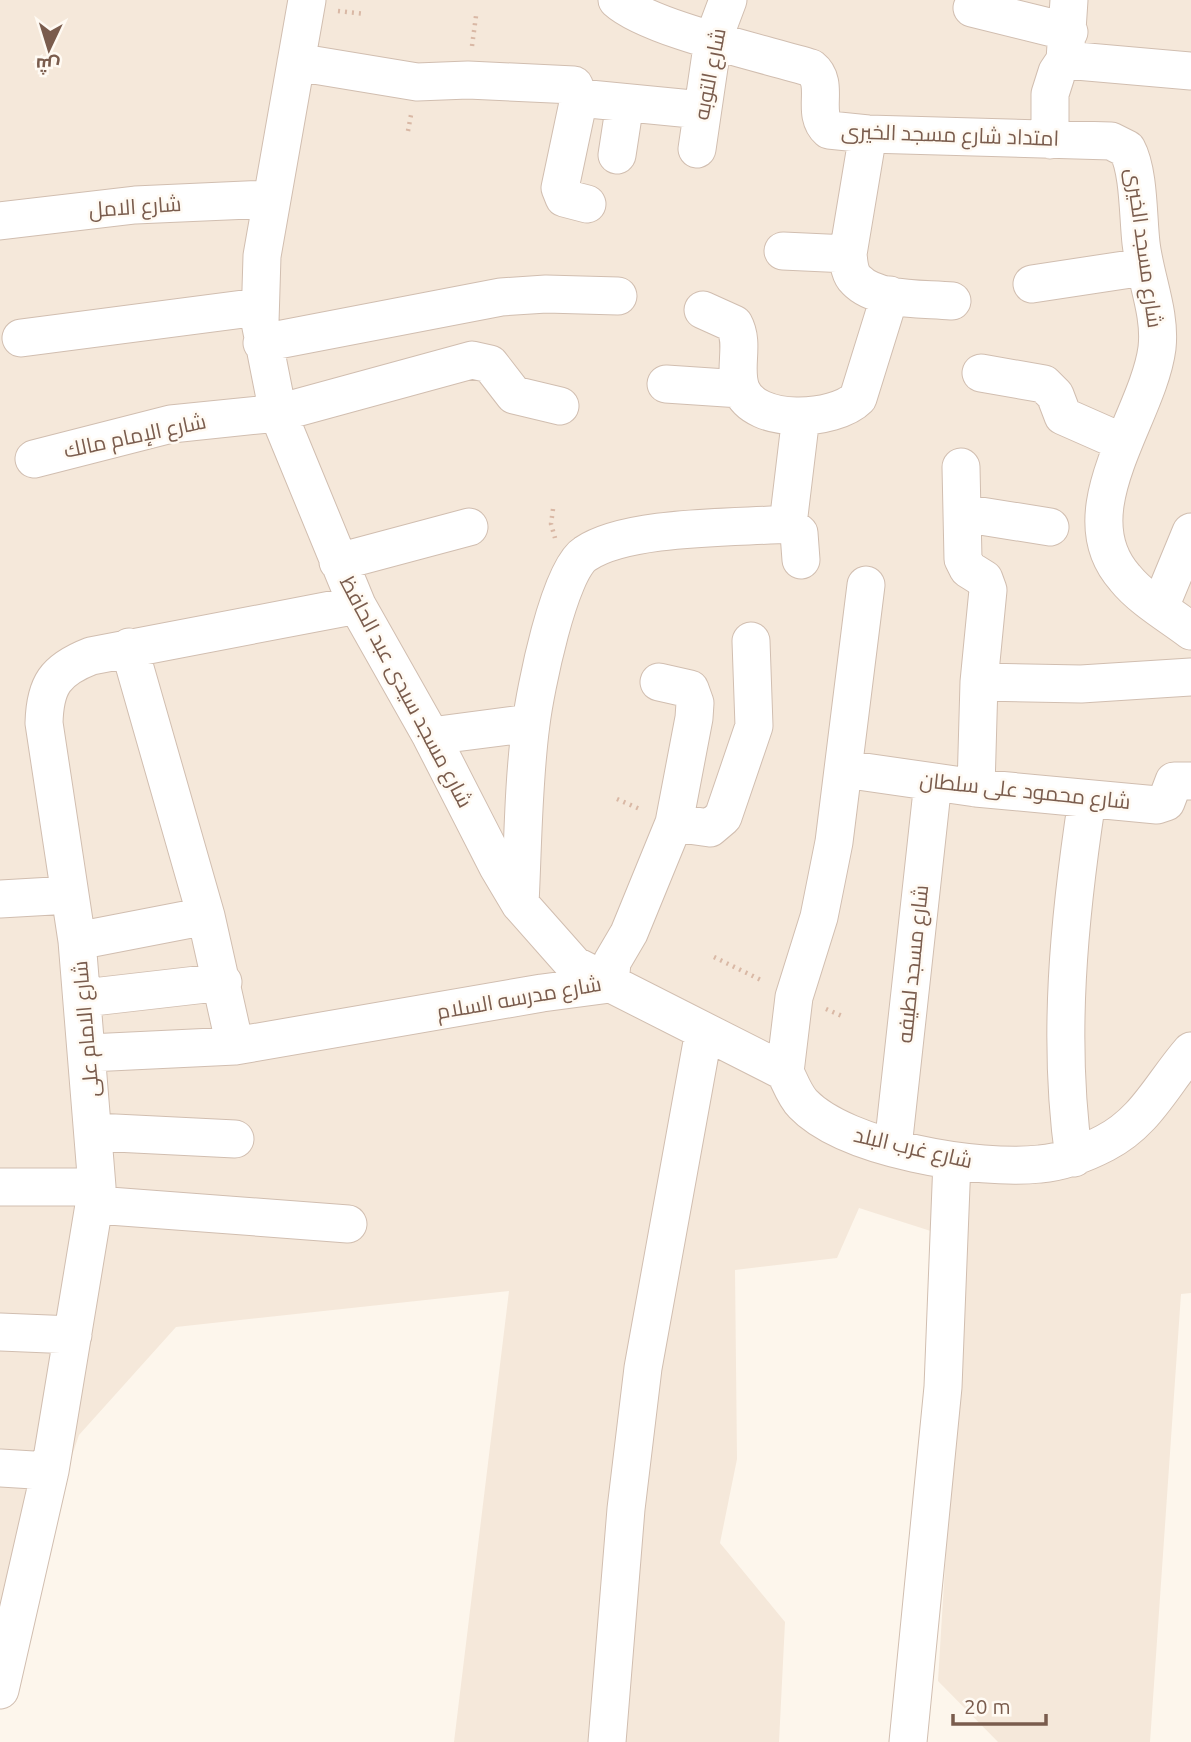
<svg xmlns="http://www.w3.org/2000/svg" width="1191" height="1742" font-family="Ubuntu,Cairo,sans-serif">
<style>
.residential{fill:#f5e8da}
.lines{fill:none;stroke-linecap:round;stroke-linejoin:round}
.street-casing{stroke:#d1beb0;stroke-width:39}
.path{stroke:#d9b8a5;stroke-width:4.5;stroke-dasharray:2 5;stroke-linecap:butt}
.street{stroke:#fff;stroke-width:37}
.labels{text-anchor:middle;stroke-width:5;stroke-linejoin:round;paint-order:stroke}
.street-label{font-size:21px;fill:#7a5c4d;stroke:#fffaf3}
</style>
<rect width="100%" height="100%" fill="#fdf6ec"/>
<path class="residential" d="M 0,0 L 1191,0 L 1191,1293 L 1181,1294 L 1150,1742 L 998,1742 L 938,1681 L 965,1242 L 859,1208 L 837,1258 L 735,1270 L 737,1459 L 720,1543 L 785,1622 L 779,1742 L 454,1742 L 509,1291 L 176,1327 L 79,1435 L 0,1668 Z"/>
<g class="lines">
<g class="street-casing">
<path id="street" d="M 307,0 L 262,256 L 260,322 L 278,413 L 357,605 L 431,736 L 498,867 L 520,904 L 574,965 L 785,1072
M 617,0 C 649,29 766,54 811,68 C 831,84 810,113 829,130 L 868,134 L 1111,141 L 1127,149 C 1139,171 1138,217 1141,243 C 1145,278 1161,313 1157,348 C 1148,418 1066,512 1125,578 C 1142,599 1170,615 1191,631
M 972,8 L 1069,32
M 1065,60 L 1191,71
M 296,62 L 417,82 L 468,80 L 574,85 L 579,98 L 560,188 L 564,198 L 587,204
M 579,98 L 702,110
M 868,134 L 848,254 C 849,263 849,273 856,280 C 877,302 924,298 952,301
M 1050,140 L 1050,94 L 1057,72 L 1065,60 L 1069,0
M 697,149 L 713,40 L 728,0
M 617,155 L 625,103
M 0,221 L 135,205 L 270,199
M 783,251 L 848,254
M 1032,284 L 1144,267
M 703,310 L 734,324 C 745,344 733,368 741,389 C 755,426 835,421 858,398 L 890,295
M 21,338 L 259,307
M 262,343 L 501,297 L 546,294 L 618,296
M 981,373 L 1044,384 L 1055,395 L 1063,416 L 1122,442
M 666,384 L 741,389
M 34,459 L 171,424 L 278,413 L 472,360 L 490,364 L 514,395 L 560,406
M 961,467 L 963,559 L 968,569 L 984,579 L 988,590 L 979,682 L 976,788
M 962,513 L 1050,527
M 788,524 L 801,416
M 338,562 L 469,527
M 1160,607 L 1191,532
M 129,647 L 206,916 L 235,1046
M 979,682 L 1081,684 L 1191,677
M 431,736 L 531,723
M 844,769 L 976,788 L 1157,805 L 1166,802 L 1174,781 L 1191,781
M 674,823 L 710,828 L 723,817 L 754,726 L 751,641
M 0,899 L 70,895
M 520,904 C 523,845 523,783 531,724 C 535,691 559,570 585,554 C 628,525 735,528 788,524 L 799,533 L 801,560
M 77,941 L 206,916
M 84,998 L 223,982
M 89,1053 L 235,1046 L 542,993 L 610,984 L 612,962 L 629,933 L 674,823 L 694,718 L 695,703 L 690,689 L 659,682
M 785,1072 L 794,997 L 819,917 L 834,842 L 866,585
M 785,1072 C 790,1082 795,1096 803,1104 C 846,1149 979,1171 1040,1164 C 1063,1162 1084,1154 1105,1143 C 1146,1122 1162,1084 1191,1051
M 95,1132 L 235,1139
M 893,1147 L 933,782
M 1074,1158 C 1057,1039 1069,918 1087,800
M 0,1187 L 97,1187
M 96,1205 L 348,1224
M 0,1332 L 73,1335
M 0,1468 L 50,1471
M 0,1690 L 50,1471 L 97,1187 L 77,941 L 44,723 C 45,685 55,670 91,656 L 357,605
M 607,1742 L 626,1509 L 643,1368 L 704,1031
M 908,1742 L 943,1387 L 952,1161"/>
</g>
<path class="path" d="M 338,11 L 365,14
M 472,46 L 476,16
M 408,131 L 411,115
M 553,509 L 551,524 L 555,538
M 617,799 L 642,810
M 714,957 L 763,981
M 826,1009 L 842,1016"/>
<use href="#street" class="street"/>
</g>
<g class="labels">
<g class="street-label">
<text transform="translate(710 74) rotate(-79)" y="7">شارع التوبه</text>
<text transform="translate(950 135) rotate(2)" y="7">امتداد شارع مسجد الخيرى</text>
<text transform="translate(135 207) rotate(-4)" y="7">شارع الامل</text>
<text transform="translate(1144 248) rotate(82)" y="7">شارع مسجد الخيرى</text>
<text transform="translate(135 436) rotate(-12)" y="7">شارع الإمام مالك</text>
<text transform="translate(406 692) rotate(62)" y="7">شارع مسجد سيدى عبد الحافظ</text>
<text transform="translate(1025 791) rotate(6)" y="7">شارع محمود على سلطان</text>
<text transform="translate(913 964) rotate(-84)" y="7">شارع مسجد لطيفه</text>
<text transform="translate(519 998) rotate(-10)" y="7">شارع مدرسه السلام</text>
<text transform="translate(86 1029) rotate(-95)" y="7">شارع الامام على</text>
<text transform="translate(913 1148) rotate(13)" y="7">شارع غرب البلد</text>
</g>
</g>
<g transform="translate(49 49) rotate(184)" stroke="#fffaf3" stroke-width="5" paint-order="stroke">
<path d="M0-5L12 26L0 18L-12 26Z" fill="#7a5c4d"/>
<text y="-10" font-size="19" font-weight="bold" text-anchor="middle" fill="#7a5c4d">ش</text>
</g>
<path d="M953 1714v10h93v-10" fill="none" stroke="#7a5c4d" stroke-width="3.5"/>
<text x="964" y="1714" font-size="21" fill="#7a5c4d" stroke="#fffaf3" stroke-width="5" paint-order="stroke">20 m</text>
</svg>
